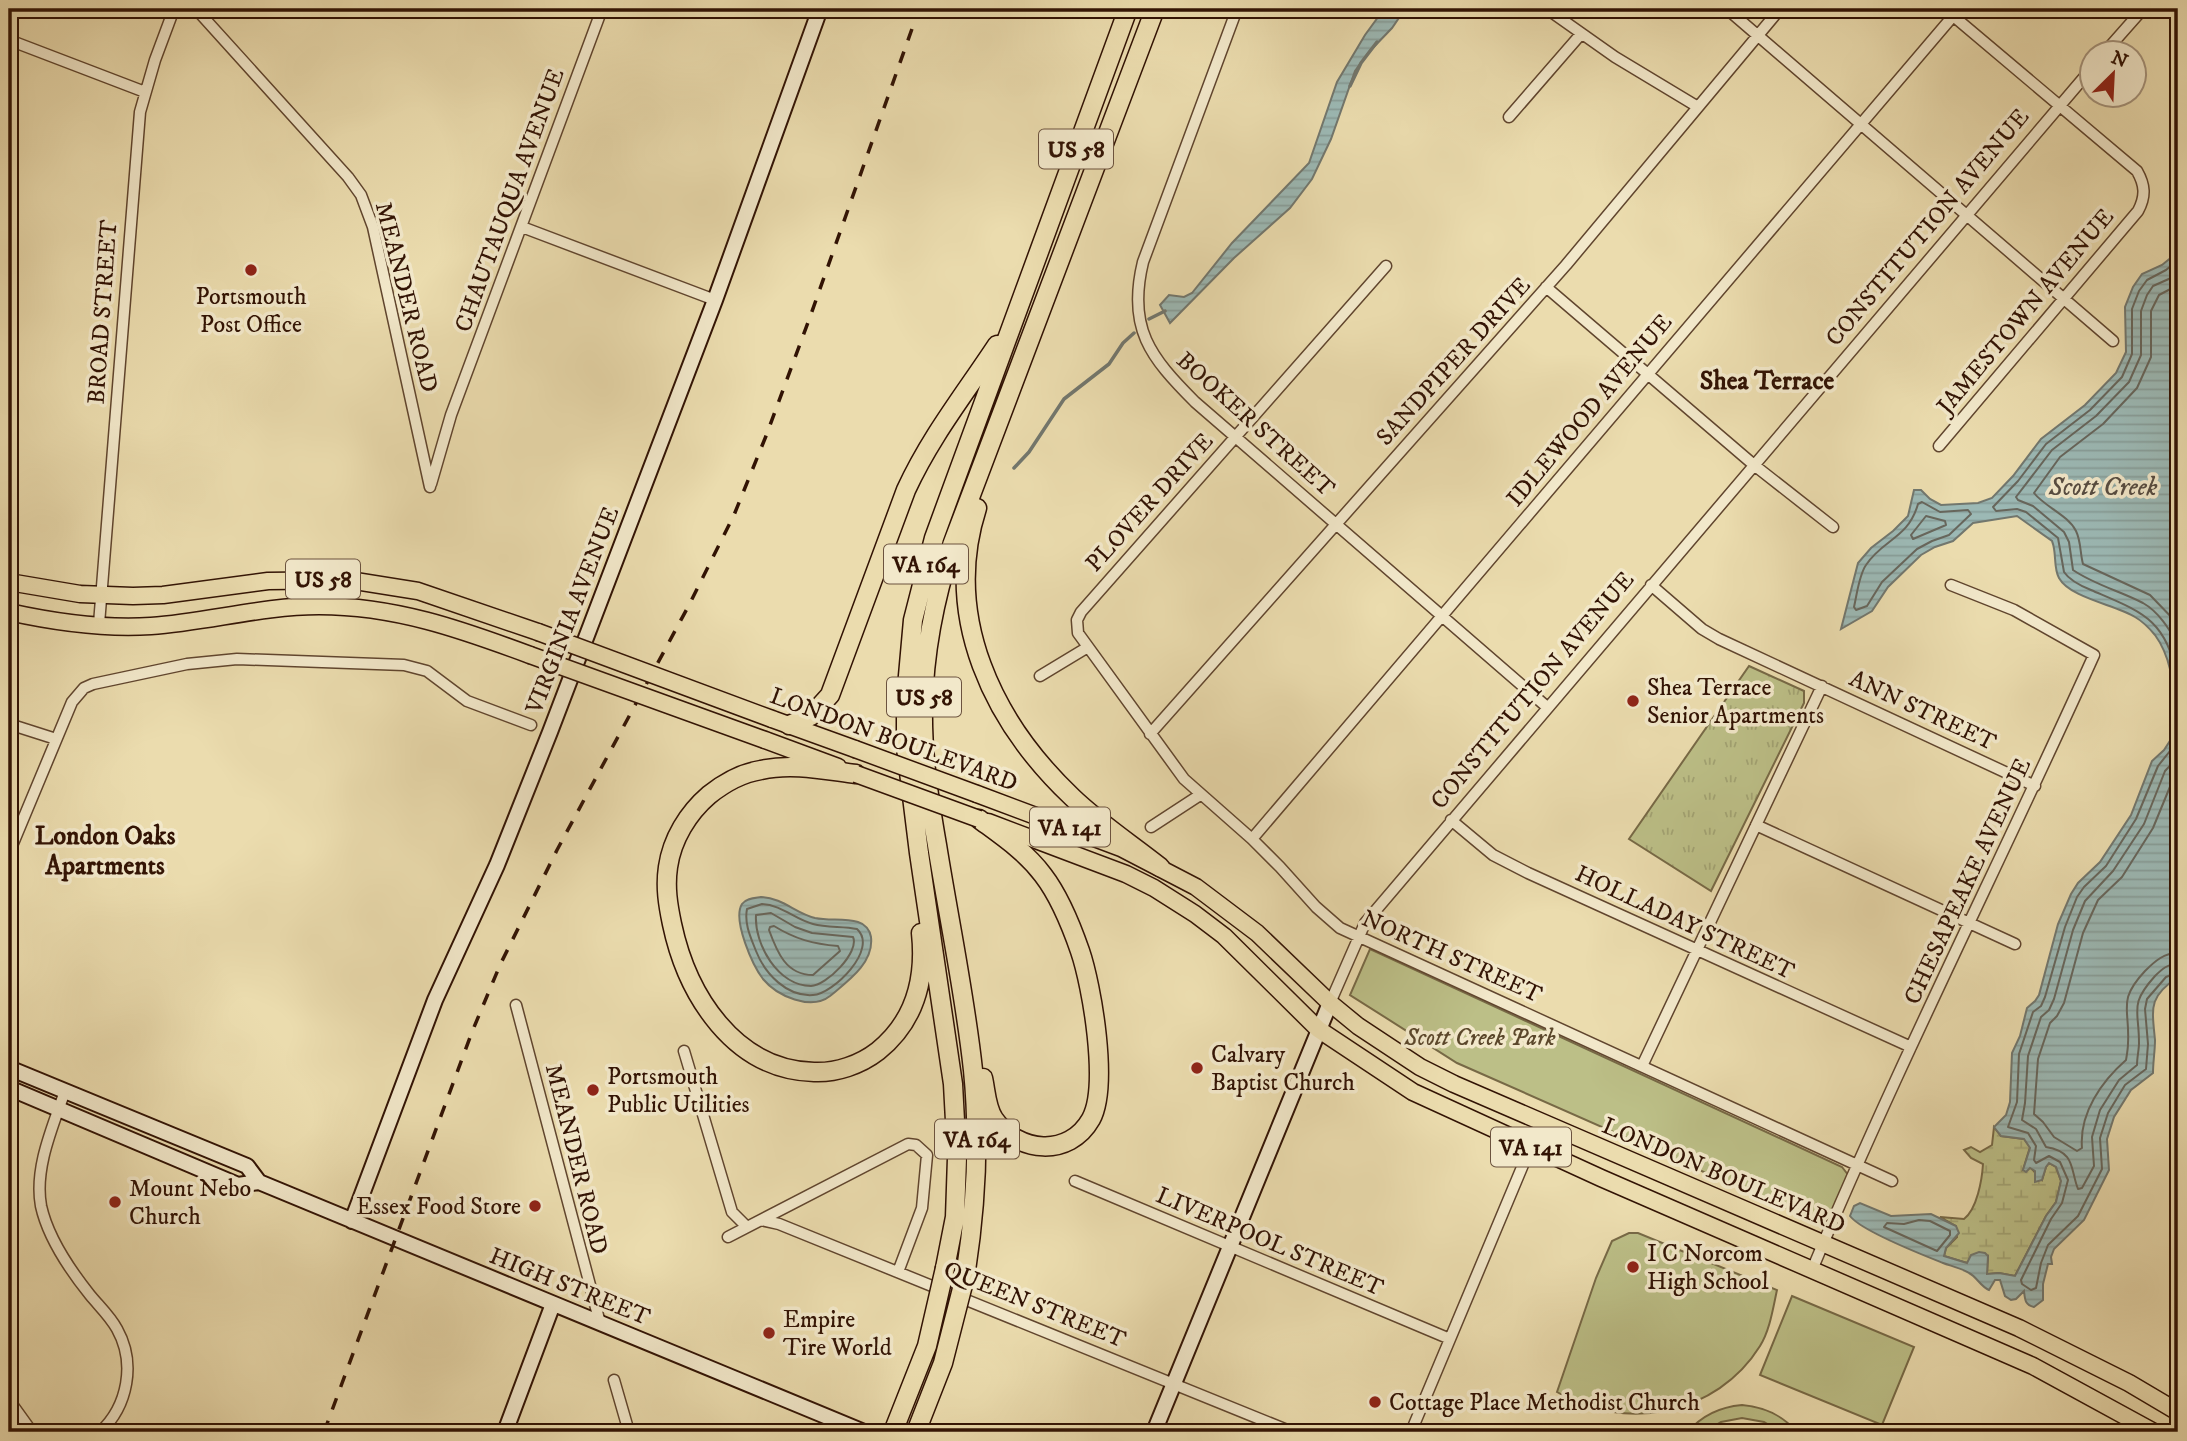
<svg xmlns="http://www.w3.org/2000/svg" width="2187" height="1441" font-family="'IM FELL DW Pica',serif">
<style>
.grass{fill:url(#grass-tufts);stroke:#776946;stroke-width:2}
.wetland{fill:url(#wetland-marsh);stroke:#776946;stroke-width:2}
.park{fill:#bcbf87;stroke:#776946;stroke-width:2}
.water{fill:url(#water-rules);stroke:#72776e;stroke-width:2}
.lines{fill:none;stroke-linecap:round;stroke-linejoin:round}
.shore{stroke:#67665c;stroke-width:2}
.stream{stroke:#72776e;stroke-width:3.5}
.street-casing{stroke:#60452e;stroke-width:13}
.secondary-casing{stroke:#321304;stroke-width:18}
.primary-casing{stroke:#321304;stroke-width:19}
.highway-casing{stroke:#321304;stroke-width:21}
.street{stroke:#f2e8ca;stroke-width:10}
.secondary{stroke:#f2e8ca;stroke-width:14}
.primary{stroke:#ebdcae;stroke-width:16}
.highway{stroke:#ebdcae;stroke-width:18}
.rail{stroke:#321304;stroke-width:3.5;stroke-dasharray:12 12;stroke-linecap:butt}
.primary-bridge-casing{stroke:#321304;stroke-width:19;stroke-linecap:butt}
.highway-bridge-casing{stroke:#321304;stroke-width:21;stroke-linecap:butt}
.primary-bridge{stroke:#ebdcae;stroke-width:16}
.highway-bridge{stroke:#ebdcae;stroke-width:18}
.poi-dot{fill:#8f2418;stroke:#f2e8ca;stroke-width:2.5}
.labels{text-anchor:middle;stroke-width:7;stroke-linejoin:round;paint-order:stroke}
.shield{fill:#f2e8ca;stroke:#6c533f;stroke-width:2}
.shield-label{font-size:23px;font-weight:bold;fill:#321304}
.street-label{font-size:24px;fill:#321304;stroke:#f2e8ca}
.poi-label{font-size:24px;fill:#321304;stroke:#f2e8ca;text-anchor:start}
.park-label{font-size:24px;font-style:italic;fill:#5b472b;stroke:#f2e8ca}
.neighbourhood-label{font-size:26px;font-weight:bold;fill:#321304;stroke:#f2e8ca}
.water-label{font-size:26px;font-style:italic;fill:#574d42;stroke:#f2e8ca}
</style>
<defs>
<pattern id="grass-tufts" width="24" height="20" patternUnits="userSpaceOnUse" patternTransform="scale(1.75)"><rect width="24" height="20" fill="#bcbf87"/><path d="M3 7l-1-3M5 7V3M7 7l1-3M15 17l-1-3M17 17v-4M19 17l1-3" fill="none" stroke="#a2a373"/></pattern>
<pattern id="wetland-marsh" width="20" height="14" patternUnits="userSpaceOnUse" patternTransform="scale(1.75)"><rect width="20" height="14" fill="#bcbf87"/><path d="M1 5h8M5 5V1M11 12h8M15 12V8" fill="none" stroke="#a2a373"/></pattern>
<pattern id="water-rules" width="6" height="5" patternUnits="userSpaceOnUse" patternTransform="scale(1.75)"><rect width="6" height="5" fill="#9cb9b5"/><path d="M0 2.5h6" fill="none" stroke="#879e9a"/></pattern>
</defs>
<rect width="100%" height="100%" fill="#ebdcae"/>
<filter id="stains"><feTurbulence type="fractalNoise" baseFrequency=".00286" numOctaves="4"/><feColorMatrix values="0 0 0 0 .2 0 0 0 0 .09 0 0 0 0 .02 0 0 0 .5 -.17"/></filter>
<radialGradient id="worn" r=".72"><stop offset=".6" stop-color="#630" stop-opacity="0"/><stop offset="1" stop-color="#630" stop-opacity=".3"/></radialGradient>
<path class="grass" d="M 1749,666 L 1804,691 L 1804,703 L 1711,891 L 1629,839 Z"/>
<path class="wetland" d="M 1994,1127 L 2001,1136 L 2024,1139 L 2030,1147 L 2023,1170 L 2030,1167 L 2042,1180 L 2046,1167 L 2049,1163 L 2056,1167 L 2061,1181 L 2056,1202 L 2046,1216 L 2015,1276 L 1999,1273 L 1987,1274 L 1988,1256 L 1967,1263 L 1944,1256 L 1946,1248 L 1957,1237 L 1956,1226 L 1940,1217 L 1964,1219 C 1977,1209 1982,1180 1983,1164 L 1971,1158 L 1964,1150 L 1971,1147 L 1980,1152 L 1992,1145 Z"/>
<path class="park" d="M 1370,949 L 1842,1167 L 1849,1176 L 1826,1222 L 1815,1221 L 1457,1063 L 1350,995 Z
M 1629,1233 L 1638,1233 L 1777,1290 C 1773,1308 1770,1330 1760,1346 C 1717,1415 1625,1433 1557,1392 L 1596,1278 L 1612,1241 Z
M 1792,1296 L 1914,1347 L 1882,1425 L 1760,1375 Z
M 1742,1405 C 1765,1407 1782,1415 1797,1432 L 1780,1432 L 1764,1422 L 1742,1418 L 1721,1422 L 1705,1432 L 1688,1432 C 1702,1415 1720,1407 1742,1405 Z"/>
<path class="water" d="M 1384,9 L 1405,9 L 1392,28 L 1369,52 L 1355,71 L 1331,139 L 1312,179 L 1290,208 L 1234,258 L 1170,323 L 1160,305 L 1169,295 L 1184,297 L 1192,293 L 1232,243 L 1309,163 L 1337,82 L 1365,35 Z
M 2178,252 L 2178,977 C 2148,997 2152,1008 2155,1040 C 2155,1051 2153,1062 2153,1073 L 2131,1090 L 2114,1117 L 2107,1139 L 2109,1170 L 2084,1220 L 2054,1249 L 2051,1257 L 2052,1264 L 2048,1264 L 2043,1284 L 2043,1300 L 2034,1307 C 2025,1305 2025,1300 2024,1291 L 2016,1299 L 2011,1300 L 2005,1296 L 2000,1280 L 1995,1280 L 1989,1290 C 1980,1286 1977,1277 1969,1273 C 1961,1268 1951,1266 1943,1263 C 1923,1255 1861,1231 1850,1216 L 1854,1206 L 1860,1203 L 1891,1216 L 1931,1214 L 1956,1226 L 1959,1233 L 1946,1248 L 1944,1256 L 1967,1263 L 1971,1255 L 1979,1252 L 1985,1253 L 1988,1256 L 1987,1274 L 1999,1273 L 2015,1276 L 2046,1216 L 2056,1202 L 2061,1181 L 2056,1167 L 2049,1163 L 2046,1167 L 2042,1180 L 2035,1182 L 2035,1171 L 2030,1168 L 2026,1172 L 2023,1170 L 2030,1148 L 2024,1139 L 2001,1136 L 1994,1127 L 2006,1115 L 2010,1102 L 2012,1053 L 2020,1036 L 2027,1008 L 2035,1001 L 2039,995 L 2058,924 L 2071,894 L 2078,883 L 2100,862 L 2131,815 L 2152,761 L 2164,750 L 2175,733 C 2171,723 2174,718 2174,707 C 2175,684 2169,654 2155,635 C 2150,629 2142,621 2135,617 C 2116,605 2070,598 2059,578 C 2053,567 2057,553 2052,541 L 2017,516 L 1973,523 L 1953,541 L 1935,547 L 1921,555 L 1888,587 L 1872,611 L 1841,629 L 1858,563 L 1871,548 L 1893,531 L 1908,516 L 1914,490 L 1921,490 L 1930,499 L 1941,505 L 1978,503 L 1992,498 L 2013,476 L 2041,439 L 2085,405 L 2116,373 L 2126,352 L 2125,307 L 2133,287 L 2142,274 L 2162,265 Z
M 761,897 C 783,898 795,913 815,918 C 829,921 844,918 858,922 C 865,924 870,930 871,937 C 874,963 848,981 830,996 C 811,1011 777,996 763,979 C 753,966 732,920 742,904 C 746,898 755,898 761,897 Z"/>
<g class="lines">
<path class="shore" d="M 2178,260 L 2166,270 L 2147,280 L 2139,291 L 2132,309 L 2132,354 L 2122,377 L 2090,410 L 2046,444 L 2018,481 L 1993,507 L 1996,511 L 2017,509 L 2026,512 L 2058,538 L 2064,572 C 2070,581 2081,586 2091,590 C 2144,613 2165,618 2178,679
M 2178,271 L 2171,278 L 2153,286 L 2147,295 L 2141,311 L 2141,355 L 2129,382 L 2096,416 L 2052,450 L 2016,497 L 2018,500 L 2033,506 L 2064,532 L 2069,542 L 2073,570 C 2095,585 2120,591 2143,603 C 2159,612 2169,629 2178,644
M 2178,285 L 2159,295 L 2151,311 L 2151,357 L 2137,388 L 2103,424 L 2060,457 L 2034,493 C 2045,507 2068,515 2076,531 C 2081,541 2080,553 2083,564 L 2150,595 L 2178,624
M 1922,502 L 1940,512 L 1968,510 L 1971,514 L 1949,535 L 1932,541 L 1917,549 L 1882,582 L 1867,606 L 1856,610 L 1854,607 C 1857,594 1859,575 1866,565 C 1883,539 1908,539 1918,504 Z
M 1926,516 L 1945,521 L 1946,525 L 1913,539 L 1911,535 Z
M 2178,741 L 2158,766 L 2136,819 L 2106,866 L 2084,887 L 2077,897 L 2065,927 L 2045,997 L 2041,1006 L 2033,1012 L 2019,1054 L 2017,1102 L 2008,1127 L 2028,1133 L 2036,1146 L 2034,1160 L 2036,1163 L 2049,1156 L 2060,1162 L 2068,1180 L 2062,1203 L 2051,1219 L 2021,1280 L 2022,1284 L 2031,1290 L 2036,1288 L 2041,1263 L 2048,1245 L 2078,1216 L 2102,1169 L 2100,1138 L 2108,1113 L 2125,1085 L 2146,1069 L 2148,1044 L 2145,1009 L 2147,999 L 2166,977 L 2178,972
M 2178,757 L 2165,771 L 2144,824 L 2113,871 L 2085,901 L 2073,930 L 2054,999 L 2049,1010 L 2041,1017 L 2028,1056 L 2025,1103 L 2022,1120 L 2036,1129 L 2046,1147 C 2076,1152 2070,1169 2078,1189 L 2082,1188 L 2094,1166 L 2092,1137 L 2100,1110 L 2119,1080 L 2137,1065 C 2137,1057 2139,1050 2139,1043 C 2139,1009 2129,1005 2155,976 C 2162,969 2168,964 2178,963
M 2178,772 L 2174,777 L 2153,828 L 2122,877 L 2098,900 L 2083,933 L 2064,1003 L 2057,1016 L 2050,1023 L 2038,1059 L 2034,1114 L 2043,1122 L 2054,1137 L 2077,1151 L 2082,1148 C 2079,1113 2102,1081 2126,1060 C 2127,1054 2128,1049 2128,1043 C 2130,1008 2117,1001 2145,971 C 2155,961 2164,953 2178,953
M 762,904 C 782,905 794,919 813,924 C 827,928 843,926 857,929 C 879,949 833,994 813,995 C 787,997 765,974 756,951 C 751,938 744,924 747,909 Z
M 771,913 L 795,927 L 812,933 L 853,937 C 860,952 826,986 811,986 C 778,986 754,944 756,915 Z
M 774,926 C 795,939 813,944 838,946 L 840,951 L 813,975 C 786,975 777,952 769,930 L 770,927 Z
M 1919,1220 L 1930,1221 L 1950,1231 L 1950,1235 L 1937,1251 L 1884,1227 L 1887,1223 L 1904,1224 Z"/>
<path class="stream" d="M 1350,86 L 1361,63 L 1377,42
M 1149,319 L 1165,311
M 1014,468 L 1029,452 L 1064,399 L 1109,364 L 1123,343 L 1134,333"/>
<g class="street-casing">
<path id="street" d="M 196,9 L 348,177 L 361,195 L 373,227 L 430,487
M 1237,9 L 1143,262 C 1127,328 1150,357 1195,402 L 1547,707
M 1547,9 L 1615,57 L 1698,107
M 1727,9 L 2113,341
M 9,40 L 145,92
M 2105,52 L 2143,9
M 1509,117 L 1581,34
M 522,227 L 715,300
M 1386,266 L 1081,612 L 1077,620 L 1078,633 L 1184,779 L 1252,839 L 1280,867 L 1316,907 L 1340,928 L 1892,1181
M 1546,287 L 1754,465 L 1833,527
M 1939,446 L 2138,211 C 2146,196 2145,185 2137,171 L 1945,9
M 431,484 L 451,415 L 602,9
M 1651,585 L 1702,629 L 1719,639 L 2035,786
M 99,624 L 140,112 L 155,60 L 174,9
M 1040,676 L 1088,647
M 9,724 L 56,739
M 1150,734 L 1566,265 L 1780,9
M 1451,820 L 1493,855 L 1528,873 L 1911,1047
M 1756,825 L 2015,944
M 1151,827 L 1200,795
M 1252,839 L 1959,9
M 9,853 L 72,702 L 84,688 L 93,684 L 187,664 L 237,659 L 404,665 L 427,671 L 467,701 L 531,725
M 1330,1003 L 1365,923 L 2092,68
M 516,1005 L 600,1323
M 684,1051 L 732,1212 L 747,1227
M 1642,1066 L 1822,686
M 65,1091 C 53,1126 34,1168 41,1206 C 48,1238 70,1270 90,1295 C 99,1306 110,1316 117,1329 C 136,1363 128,1406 100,1432
M 1075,1181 L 1450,1339
M 761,1220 L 779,1224 L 1292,1432
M 728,1237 L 908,1144 L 916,1145 L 927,1155 L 922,1208 L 898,1272
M 1812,1270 C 1899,1062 2001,861 2094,655 L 2014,610 L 1951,585
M 614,1380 L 629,1432
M 9,1400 L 32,1432
M 1411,1432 L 1541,1122"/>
</g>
<g class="secondary-casing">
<path id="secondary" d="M 9,1068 L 247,1166 L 259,1182
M 9,1088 L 238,1185 L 259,1182 L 864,1432
M 352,1221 L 435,1000 L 497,865 L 550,732 L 715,300 L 820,9
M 505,1432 L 553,1304
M 1154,1432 L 1330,1003"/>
</g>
<g class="primary-casing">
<path id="primary" d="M 9,582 L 80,594 L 133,596 L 163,595 L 268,581 L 349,580 L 418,591 L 538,632
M 9,612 C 54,622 105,629 151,626 C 208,622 262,606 319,606 C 395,606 460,629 530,655
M 772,719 L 855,749
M 765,740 L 838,767
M 977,794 L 1121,848 L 1196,887 L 1257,933 L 1330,1003 L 1358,1026 L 1420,1067 L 1454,1084 L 2019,1328 L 2129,1383 L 2178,1412
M 988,822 L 1126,874 L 1154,888 L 1195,914 L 1224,936 L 1318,1029 L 1413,1092 L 1601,1178 L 2033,1366 L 2154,1432"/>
</g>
<g class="highway-casing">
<path id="highway" d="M 977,508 C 942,617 993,722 1072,797 C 1099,823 1131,844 1160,867
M 789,725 L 811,716 L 830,695 L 906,490 C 931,436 964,395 997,345
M 856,774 C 824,770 792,763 761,770 C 742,773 724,783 709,795 C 688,813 672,839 668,867 C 665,887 668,905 672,924 C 687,995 734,1070 814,1072 C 836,1073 860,1065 878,1051 C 915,1021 926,980 921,933
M 979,819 C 1002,836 1026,852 1043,875 C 1060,897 1071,925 1080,951 C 1092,986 1109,1086 1091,1119 C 1069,1158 1018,1153 994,1119 C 986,1107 986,1091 983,1078
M 945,1268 L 955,1217 L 957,1158 L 953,1084 L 919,853 L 906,748 L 906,698 L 913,620 L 934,538 L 1128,9
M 965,1277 C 976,1208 980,1140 973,1070 C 965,995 949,920 937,845 C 929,799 922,753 923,707 C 924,653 935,597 952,545 L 1155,9"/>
</g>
<use href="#street" class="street"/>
<use href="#secondary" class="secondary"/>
<use href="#primary" class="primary"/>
<use href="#highway" class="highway"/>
<path class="rail" d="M 324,1432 L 472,1032 L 500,965 L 557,850 L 689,605 L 734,515 L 766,436 L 810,317 L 919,9"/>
<g class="primary-bridge-casing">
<path id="primary-bridge" d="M 538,632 L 772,719
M 530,655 L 765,740
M 855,749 L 977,794
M 856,774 L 979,819"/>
</g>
<g class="highway-bridge-casing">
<path id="highway-bridge" d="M 893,1432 L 927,1346 L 945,1268
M 916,1432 L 943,1363 L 965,1277"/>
</g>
<use href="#primary-bridge" class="primary-bridge"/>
<use href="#highway-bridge" class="highway-bridge"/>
</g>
<g class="poi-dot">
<circle cx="251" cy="270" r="7"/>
<circle cx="1633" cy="701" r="7"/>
<circle cx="1197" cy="1068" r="7"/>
<circle cx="593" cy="1090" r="7"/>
<circle cx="115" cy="1202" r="7"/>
<circle cx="535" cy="1206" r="7"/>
<circle cx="1633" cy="1267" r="7"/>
<circle cx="769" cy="1333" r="7"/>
<circle cx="1375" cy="1402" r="7"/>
</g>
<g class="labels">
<g class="shield">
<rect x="1039" y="129.5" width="74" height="39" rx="5"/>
<rect x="884" y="544.5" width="84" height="39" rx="5"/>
<rect x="286" y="559.5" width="74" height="39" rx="5"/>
<rect x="887" y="677.5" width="74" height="39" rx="5"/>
<rect x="1030" y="807.5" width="80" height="39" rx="5"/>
<rect x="935" y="1119.5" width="84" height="39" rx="5"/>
<rect x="1491" y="1127.5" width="80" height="39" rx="5"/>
</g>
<g class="shield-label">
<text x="1076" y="157">US 58</text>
<text x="926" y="572">VA 164</text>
<text x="323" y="587">US 58</text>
<text x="924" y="705">US 58</text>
<text x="1070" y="835">VA 141</text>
<text x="977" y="1147">VA 164</text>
<text x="1531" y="1155">VA 141</text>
</g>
<g class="street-label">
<text transform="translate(509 200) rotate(-70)" y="8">CHAUTAUQUA AVENUE</text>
<text transform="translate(1927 227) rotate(-50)" y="8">CONSTITUTION AVENUE</text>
<text transform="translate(407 297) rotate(76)" y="8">MEANDER ROAD</text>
<text transform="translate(2025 311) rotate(-50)" y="8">JAMESTOWN AVENUE</text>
<text transform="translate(102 312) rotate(-86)" y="8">BROAD STREET</text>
<text transform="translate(1453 361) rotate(-48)" y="8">SANDPIPER DRIVE</text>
<text transform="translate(1589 410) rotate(-50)" y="8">IDLEWOOD AVENUE</text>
<text transform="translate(1256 424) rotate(42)" y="8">BOOKER STREET</text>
<text transform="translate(1149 502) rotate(-48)" y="8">PLOVER DRIVE</text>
<text transform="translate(572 610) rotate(-69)" y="8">VIRGINIA AVENUE</text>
<text transform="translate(1532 690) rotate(-50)" y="8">CONSTITUTION AVENUE</text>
<text transform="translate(1923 710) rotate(25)" y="8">ANN STREET</text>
<text transform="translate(894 739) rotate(20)" y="8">LONDON BOULEVARD</text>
<text transform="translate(1967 881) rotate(-65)" y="8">CHESAPEAKE AVENUE</text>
<text transform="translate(1685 922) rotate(25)" y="8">HOLLADAY STREET</text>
<text transform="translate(1452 956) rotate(24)" y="8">NORTH STREET</text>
<text transform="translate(577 1159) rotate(76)" y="8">MEANDER ROAD</text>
<text transform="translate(1724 1175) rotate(23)" y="8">LONDON BOULEVARD</text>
<text transform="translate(1270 1241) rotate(23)" y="8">LIVERPOOL STREET</text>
<text transform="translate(570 1286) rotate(22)" y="8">HIGH STREET</text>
<text transform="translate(1035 1304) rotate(22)" y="8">QUEEN STREET</text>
</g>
<g class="poi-label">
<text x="251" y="304" text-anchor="middle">Portsmouth<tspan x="251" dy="28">Post Office</tspan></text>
<text x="1647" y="695">Shea Terrace<tspan x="1647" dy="28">Senior Apartments</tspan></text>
<text x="1211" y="1062">Calvary<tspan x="1211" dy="28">Baptist Church</tspan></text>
<text x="607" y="1084">Portsmouth<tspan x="607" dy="28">Public Utilities</tspan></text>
<text x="129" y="1196">Mount Nebo<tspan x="129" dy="28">Church</tspan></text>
<text x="521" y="1214" text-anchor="end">Essex Food Store</text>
<text x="1647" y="1261">I C Norcom<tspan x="1647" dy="28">High School</tspan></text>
<text x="783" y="1327">Empire<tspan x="783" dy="28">Tire World</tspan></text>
<text x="1389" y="1410">Cottage Place Methodist Church</text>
</g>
<g class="park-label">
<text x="1480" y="1045">Scott Creek Park</text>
</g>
<g class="neighbourhood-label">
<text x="1767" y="389">Shea Terrace</text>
<text x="105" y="844">London Oaks<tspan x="105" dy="30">Apartments</tspan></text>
</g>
<g class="water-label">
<text x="2103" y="495">Scott Creek</text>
</g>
</g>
<rect width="2187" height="1441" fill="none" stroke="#ebdcae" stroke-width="35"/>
<rect x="10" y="10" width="2166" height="1420" fill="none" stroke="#321304" stroke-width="3.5"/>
<rect x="18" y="18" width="2152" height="1406" fill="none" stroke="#321304" stroke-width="2"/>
<g transform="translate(2113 74) rotate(24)"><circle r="33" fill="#f2e8ca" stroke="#a5937b" stroke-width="2"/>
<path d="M0-5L12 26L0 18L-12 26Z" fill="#8f2418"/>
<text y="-10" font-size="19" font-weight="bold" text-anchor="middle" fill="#321304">N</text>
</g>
<rect width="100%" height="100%" filter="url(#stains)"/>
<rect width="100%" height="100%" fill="url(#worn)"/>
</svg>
